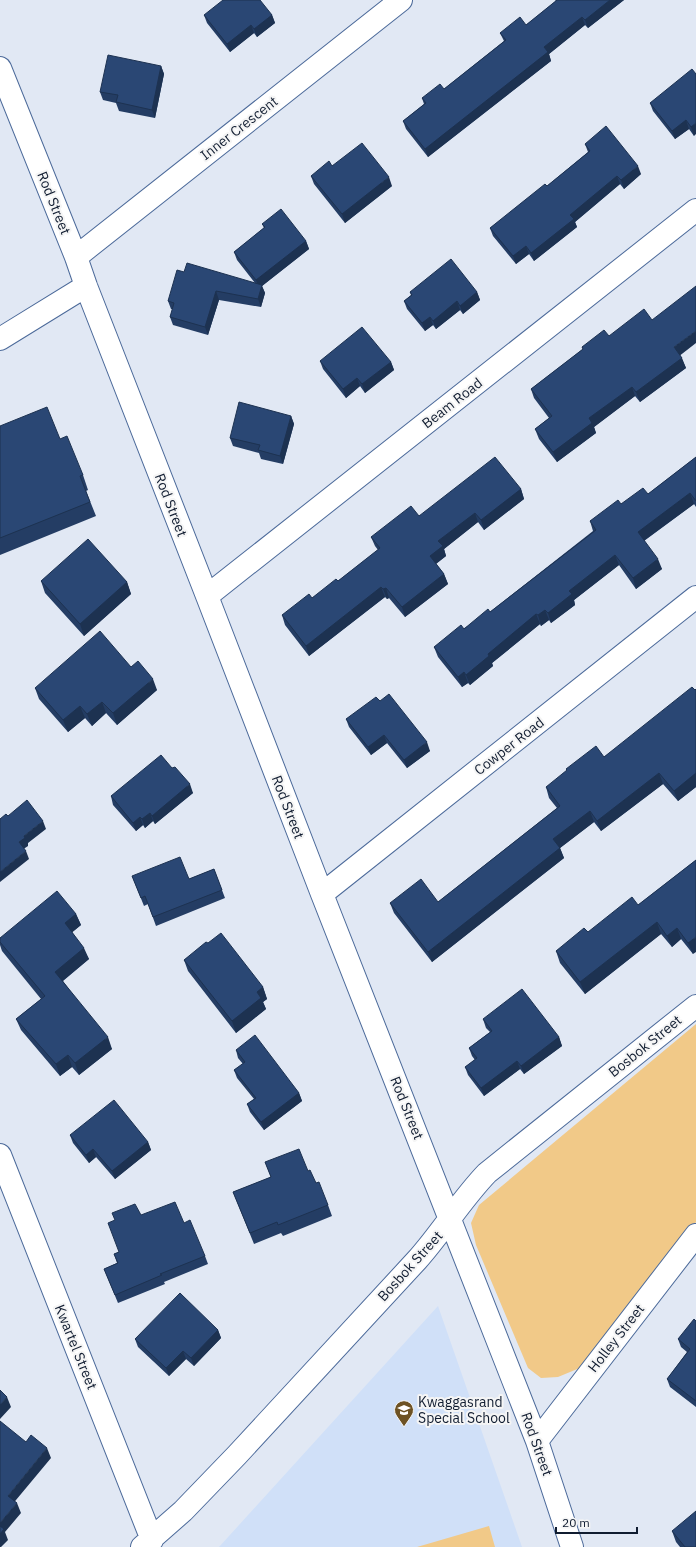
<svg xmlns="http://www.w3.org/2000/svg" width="696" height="1547" font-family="'IBM Plex Sans',sans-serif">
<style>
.built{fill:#d0e0f8}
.green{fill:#f1c988}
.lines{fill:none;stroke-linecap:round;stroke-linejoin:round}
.minor-casing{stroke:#4c6a9a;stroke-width:24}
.minor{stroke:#fff;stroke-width:22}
.wall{fill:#243d64}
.shaded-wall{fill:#1d3251}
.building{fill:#2a4774;stroke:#1d3251}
.labels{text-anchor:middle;stroke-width:4;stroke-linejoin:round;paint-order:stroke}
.street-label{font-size:14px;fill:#101c30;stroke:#f5f5f5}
.poi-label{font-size:14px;fill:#101c30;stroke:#f5f5f5;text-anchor:start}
</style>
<rect width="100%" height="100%" fill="#e1e8f4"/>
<path class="built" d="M 438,1306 L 522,1547 L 219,1547 Z"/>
<path class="green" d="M 696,1024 L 696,1222 L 587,1365 L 558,1377 L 541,1378 L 528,1368 L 476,1245 L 471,1223 L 479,1205 Z
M 489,1526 L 495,1547 L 417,1547 Z"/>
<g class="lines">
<g class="minor-casing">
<path id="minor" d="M 0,68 L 76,257 L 86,286 L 207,596 L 322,894 L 537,1441 L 572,1547
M 76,257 L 401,0
M 0,339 L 86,286
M 207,596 L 696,210
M 322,894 L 696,597
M 0,1155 L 152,1540
M 537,1441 L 696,1235
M 142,1547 L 183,1511 L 237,1455 L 417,1260 C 442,1232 461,1200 487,1173 L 696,1006"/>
</g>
<use href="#minor" class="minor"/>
</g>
<path class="wall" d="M 555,0 L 624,0 L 588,28 L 585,25 L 549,54 L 551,61 L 428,157 L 406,129 L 403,121 L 424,104 L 422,98 L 444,89 L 504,41 L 500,33 L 526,25 L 556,1 Z
M 204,15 L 272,15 L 275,23 L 257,37 L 254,33 L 230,52 L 207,23 Z
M 161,66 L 164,74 L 155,118 L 119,111 L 116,103 L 103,100 L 100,92 Z
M 696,74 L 694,136 L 689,129 L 675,139 L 653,111 L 650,103 Z
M 585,144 L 641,174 L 624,189 L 620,184 L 575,222 L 577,227 L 534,261 L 529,254 L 516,264 L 493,236 L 490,228 L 547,186 L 588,152 Z
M 332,166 L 392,186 L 345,223 L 314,184 L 311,176 Z
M 262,224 L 306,241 L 309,249 L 262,286 L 265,293 L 261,307 L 219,300 L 208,335 L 173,325 L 170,317 L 173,309 L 171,309 L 168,301 L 184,272 L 255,283 L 237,260 L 234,252 L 264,228 Z
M 410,292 L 477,292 L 480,300 L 463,314 L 460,310 L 436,329 L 433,325 L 425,331 L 407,309 L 404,301 L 411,295 Z
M 609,336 L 680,355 L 686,368 L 640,402 L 635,396 L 594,427 L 596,433 L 557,462 L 539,439 L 535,429 L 549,418 L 534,398 L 531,389 L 583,349 L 582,347 Z
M 320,361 L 391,362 L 394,370 L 365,393 L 360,386 L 346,398 L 323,369 Z
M 291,416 L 294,424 L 283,464 L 261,459 L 259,453 L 233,446 L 230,438 Z
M 0,426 L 60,439 L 83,475 L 88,490 L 86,491 L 96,516 L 0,555 Z
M 696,457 L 696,507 L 694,504 L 644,541 L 662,569 L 636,589 L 619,565 L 574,600 L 575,605 L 551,623 L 549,620 L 541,626 L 540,624 L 492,663 L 493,666 L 470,685 L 468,683 L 462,687 L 438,657 L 434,647 L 490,612 L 593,531 L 590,521 L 621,504 L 648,494 Z
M 521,489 L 524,499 L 484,530 L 478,522 L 444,549 L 446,556 L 436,564 L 444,574 L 448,584 L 405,617 L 389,598 L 387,599 L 385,597 L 309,656 L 285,625 L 282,615 L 312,598 L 338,581 L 378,550 L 375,546 L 371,537 L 419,516 Z
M 41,581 L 127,582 L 131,594 L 84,636 L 45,593 Z
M 131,667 L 157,690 L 117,725 L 106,713 L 92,726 L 85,718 L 68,732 L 39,699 L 35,688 Z
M 696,689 L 696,787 L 678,801 L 663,784 L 601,831 L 594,822 L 560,848 L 564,858 L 432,962 L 394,913 L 390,903 L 438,902 L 557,808 L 549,798 L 546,787 L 604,757 Z
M 380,701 L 430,751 L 407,768 L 387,743 L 371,755 L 349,727 L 346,719 Z
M 172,768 L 193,793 L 155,824 L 153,821 L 145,828 L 143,825 L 136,831 L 113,805 L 111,796 Z
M 696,860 L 693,954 L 681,939 L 672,947 L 661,934 L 585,994 L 560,963 L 556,951 L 588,932 L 638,905 Z
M 214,869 L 225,898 L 156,926 L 148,904 L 144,906 L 132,876 L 189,879 Z
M 76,914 L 81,925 L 72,932 L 89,959 L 63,981 L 112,1049 L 79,1075 L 72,1067 L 60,1076 L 21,1030 L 16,1019 L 41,999 L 2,951 L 0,945 L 0,938 Z
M 208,943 L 263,987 L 267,999 L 263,1002 L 266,1009 L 236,1033 L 188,971 L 184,960 Z
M 483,1019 L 559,1037 L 562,1046 L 524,1074 L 520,1069 L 484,1096 L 468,1075 L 465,1067 L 475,1060 L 472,1056 L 469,1048 L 490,1032 L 486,1028 Z
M 236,1050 L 299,1093 L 302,1101 L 264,1130 L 250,1112 L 247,1104 L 254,1099 L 237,1078 L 234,1070 L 243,1064 L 238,1058 Z
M 70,1135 L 148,1142 L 151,1150 L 115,1179 L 96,1157 L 89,1163 L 73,1143 Z
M 265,1162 L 308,1171 L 316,1183 L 328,1205 L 332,1216 L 283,1236 L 281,1233 L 254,1244 L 233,1192 L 271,1177 Z
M 141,1215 L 184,1223 L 205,1256 L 208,1264 L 164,1282 L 165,1284 L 118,1303 L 104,1269 L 117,1263 L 114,1254 L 119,1252 Z
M 696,1321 L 696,1407 L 670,1387 L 667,1379 L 687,1352 L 681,1347 L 678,1339 Z
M 218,1330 L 221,1338 L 194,1366 L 186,1359 L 169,1376 L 138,1347 L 135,1339 Z
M 672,1531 L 696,1547 L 680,1547 L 676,1542 Z"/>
<path class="shaded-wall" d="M 610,0 L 624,0 L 588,28 L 585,20 Z
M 272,15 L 275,23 L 257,37 L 254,29 Z
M 582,17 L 585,25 L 549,54 L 551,61 L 428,157 L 425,149 L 544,47 Z
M 251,25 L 254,33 L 230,52 L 227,44 Z
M 161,66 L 164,74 L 155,118 L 152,110 Z
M 686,120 L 689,129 L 675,139 L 672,131 Z
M 696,123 L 696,134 L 694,136 L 691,127 Z
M 638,166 L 641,174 L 624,189 L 621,180 Z
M 617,176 L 620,184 L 575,222 L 577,227 L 534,261 L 531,253 L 570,215 Z
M 389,177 L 392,186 L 345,223 L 342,214 Z
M 306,241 L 309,249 L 262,286 L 265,293 L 261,307 L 258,299 L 259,288 L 256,280 Z
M 526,246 L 529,254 L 516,264 L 513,256 Z
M 216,291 L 219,300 L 208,335 L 205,327 Z
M 477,292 L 480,300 L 463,314 L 460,306 Z
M 457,301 L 460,310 L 436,329 L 433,321 Z
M 430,317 L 433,325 L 425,331 L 422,323 Z
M 696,331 L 696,343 L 678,357 L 674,347 Z
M 682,358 L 686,368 L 640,402 L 636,392 Z
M 391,362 L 394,370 L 365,393 L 362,384 Z
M 357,378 L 360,386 L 346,398 L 343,389 Z
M 632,387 L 635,396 L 594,427 L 596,433 L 557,462 L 553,452 L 589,418 Z
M 291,416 L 294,424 L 283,464 L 280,456 Z
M 521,489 L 524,499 L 484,530 L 481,520 Z
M 690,493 L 694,504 L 642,542 L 638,532 Z
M 475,513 L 478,522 L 444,549 L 446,556 L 433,566 L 430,556 L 438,541 Z
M 615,555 L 619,565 L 574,600 L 575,605 L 551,623 L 548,613 L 569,591 Z
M 658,559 L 662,569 L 636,589 L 633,578 Z
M 444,574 L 448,584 L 405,617 L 402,607 Z
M 127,582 L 131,594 L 84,636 L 80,624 Z
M 381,587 L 385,597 L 309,656 L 306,646 Z
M 386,588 L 389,598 L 387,599 L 383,589 Z
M 545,610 L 549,620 L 541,626 L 538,615 Z
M 536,614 L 540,624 L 492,663 L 493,666 L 470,685 L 466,675 L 488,654 Z
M 464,672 L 468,683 L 462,687 L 458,677 Z
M 153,679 L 157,690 L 117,725 L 113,713 Z
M 102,702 L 106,713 L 92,726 L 87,714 Z
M 80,706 L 85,718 L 68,732 L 63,720 Z
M 384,735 L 387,743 L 371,755 L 368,747 Z
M 427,742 L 430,751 L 407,768 L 404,760 Z
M 659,773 L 663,784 L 601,831 L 597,821 Z
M 696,773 L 696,787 L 678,801 L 674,791 Z
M 190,784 L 193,793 L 155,824 L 152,816 Z
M 590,811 L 594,822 L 560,848 L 564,858 L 432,962 L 428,952 L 553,839 Z
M 150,813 L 153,821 L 145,828 L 142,819 Z
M 140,817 L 143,825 L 136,831 L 133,823 Z
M 43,821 L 46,829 L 28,843 L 28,846 L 22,850 L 19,842 L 24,836 Z
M 26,851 L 29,859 L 0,882 L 0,872 Z
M 76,914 L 81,925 L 69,935 L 65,923 Z
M 657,922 L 661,934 L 585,994 L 580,982 Z
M 677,928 L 681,939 L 672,947 L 667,936 Z
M 696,937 L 696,952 L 693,954 L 688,943 Z
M 84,948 L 89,959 L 60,983 L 55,972 Z
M 263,987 L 267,999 L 263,1002 L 266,1009 L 236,1033 L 232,1021 L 257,992 Z
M 108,1037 L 112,1049 L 79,1075 L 75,1063 Z
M 559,1037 L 562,1046 L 524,1074 L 521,1066 Z
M 68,1055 L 72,1067 L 60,1076 L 56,1064 Z
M 517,1061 L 520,1069 L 484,1096 L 481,1088 Z
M 299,1093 L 302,1101 L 264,1130 L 261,1122 Z
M 148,1142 L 151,1150 L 115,1179 L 112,1171 Z
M 93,1149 L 96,1157 L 89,1163 L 86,1155 Z
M 218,1330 L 221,1338 L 194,1366 L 191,1358 Z
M 183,1351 L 186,1359 L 169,1376 L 166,1368 Z
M 7,1397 L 11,1407 L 0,1419 L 0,1405 Z
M 47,1448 L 51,1458 L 11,1506 L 8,1496 Z
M 17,1503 L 21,1513 L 5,1532 L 8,1540 L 1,1547 L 0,1547 L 0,1523 Z"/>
<path class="building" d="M 223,0 L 260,0 L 272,15 L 254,29 L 251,25 L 227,44 L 204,15 Z
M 557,0 L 610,0 L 585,20 L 582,17 L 544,47 L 548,52 L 425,149 L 403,121 L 426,103 L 422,98 L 440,84 L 444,89 L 506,40 L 500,33 L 520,17 L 526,25 Z
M 108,55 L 161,66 L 152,110 L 116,102 L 118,95 L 100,92 Z
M 692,69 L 696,74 L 696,123 L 691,127 L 686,120 L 672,131 L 650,103 Z
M 606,126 L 638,166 L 621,180 L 617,176 L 570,215 L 574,219 L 531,253 L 526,246 L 513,256 L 490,228 L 545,184 L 547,186 L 590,151 L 585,144 Z
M 362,143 L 389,177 L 342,214 L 311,176 L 329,161 L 332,166 Z
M 281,209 L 306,241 L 256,280 L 234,252 L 265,227 L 262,224 Z
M 451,259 L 477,292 L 460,306 L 457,301 L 433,321 L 430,317 L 422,323 L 404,301 L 412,295 L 410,292 Z
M 187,263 L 262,285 L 258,299 L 216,291 L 205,327 L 170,317 L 174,303 L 168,301 L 177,270 L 184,272 Z
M 696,286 L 696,331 L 674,347 L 682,358 L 636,392 L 632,387 L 589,418 L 592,423 L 553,452 L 535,429 L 552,416 L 531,389 L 583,349 L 582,347 L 604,330 L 609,336 L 644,309 L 652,320 Z
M 362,327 L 391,362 L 362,384 L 357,378 L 343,389 L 320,361 Z
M 239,402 L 291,416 L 280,456 L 258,450 L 260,445 L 230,438 Z
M 47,407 L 60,439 L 67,436 L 83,475 L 80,476 L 90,502 L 0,538 L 0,426 Z
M 495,457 L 521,489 L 481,520 L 475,513 L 438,541 L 443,546 L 430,556 L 444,574 L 402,607 L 386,588 L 383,589 L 381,587 L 306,646 L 282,615 L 309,594 L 312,598 L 336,579 L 338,581 L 380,548 L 371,537 L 411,506 L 419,516 Z
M 696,457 L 696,501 L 690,493 L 638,532 L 658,559 L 633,578 L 615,555 L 569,591 L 572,594 L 548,613 L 545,610 L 538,615 L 536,614 L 488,654 L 489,656 L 466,675 L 464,672 L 458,677 L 434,647 L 461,625 L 464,629 L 488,609 L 490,612 L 596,530 L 590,521 L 618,500 L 621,504 L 643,488 L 648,494 Z
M 88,539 L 127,582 L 80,624 L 41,581 Z
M 100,631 L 131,667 L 138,661 L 153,679 L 113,713 L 102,702 L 87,714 L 80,706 L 63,720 L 35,688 Z
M 692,687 L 695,690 L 696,689 L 696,773 L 674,791 L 659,773 L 597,821 L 590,811 L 553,839 L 560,848 L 428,952 L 390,903 L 421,879 L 438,902 L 560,806 L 546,787 L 567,770 L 566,769 L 596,746 L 604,757 Z
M 389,694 L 427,742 L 404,760 L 384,735 L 368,747 L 346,719 L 376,697 L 380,701 Z
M 161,755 L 172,768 L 175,767 L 190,784 L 152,816 L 150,813 L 142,819 L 140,817 L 133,823 L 111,796 Z
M 27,800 L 43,821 L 24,836 L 25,838 L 19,842 L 26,851 L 0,872 L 0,819 L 6,814 L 8,816 Z
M 180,857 L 189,879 L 214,869 L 222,890 L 153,917 L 145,896 L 141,898 L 132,876 Z
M 696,860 L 696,937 L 688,943 L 677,928 L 667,936 L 657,922 L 580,982 L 556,951 L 584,928 L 588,932 L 632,897 L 638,905 Z
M 57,891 L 76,914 L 65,923 L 84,948 L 55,972 L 108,1037 L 75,1063 L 68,1055 L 56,1064 L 16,1019 L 45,996 L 0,942 L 0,938 Z
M 221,933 L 263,987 L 257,992 L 261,998 L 232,1021 L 184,960 L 206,942 L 208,943 Z
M 522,989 L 559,1037 L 521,1066 L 517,1061 L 481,1088 L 465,1067 L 477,1058 L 469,1048 L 492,1031 L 483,1019 Z
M 255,1035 L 299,1093 L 261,1122 L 247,1104 L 256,1098 L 234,1070 L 245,1062 L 236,1050 Z
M 114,1100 L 148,1142 L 112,1171 L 93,1149 L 86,1155 L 70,1135 Z
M 299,1149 L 308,1171 L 310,1170 L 316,1183 L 319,1182 L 328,1205 L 278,1225 L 277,1222 L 250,1233 L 233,1192 L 271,1177 L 265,1162 Z
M 175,1202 L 184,1223 L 190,1220 L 205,1256 L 160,1274 L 162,1275 L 115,1295 L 104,1269 L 118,1263 L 114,1254 L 119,1252 L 108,1223 L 115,1220 L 112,1213 L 135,1204 L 141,1215 Z
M 180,1293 L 218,1330 L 191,1358 L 183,1351 L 166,1368 L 135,1339 Z
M 694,1319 L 696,1321 L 696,1401 L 667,1379 L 690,1349 L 678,1339 Z
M 0,1390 L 7,1397 L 0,1405 Z
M 0,1421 L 26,1442 L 31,1435 L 47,1448 L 8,1496 L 17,1503 L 0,1523 Z
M 696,1511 L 696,1547 L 685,1547 L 672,1531 Z
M 0,1526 L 4,1529 L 0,1534 Z"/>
<defs>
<g id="school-pin" transform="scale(1)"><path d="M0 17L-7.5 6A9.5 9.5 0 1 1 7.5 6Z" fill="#6d5224" stroke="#f5f5f5"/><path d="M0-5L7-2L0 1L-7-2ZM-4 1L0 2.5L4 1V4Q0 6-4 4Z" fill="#fff"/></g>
</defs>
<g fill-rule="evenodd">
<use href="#school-pin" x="404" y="1410"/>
</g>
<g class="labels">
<g class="street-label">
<text transform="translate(239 128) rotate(-38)" y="5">Inner Crescent</text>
<text transform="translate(54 203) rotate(68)" y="5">Rod Street</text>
<text transform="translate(452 403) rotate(-38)" y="5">Beam Road</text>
<text transform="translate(171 505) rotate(69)" y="5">Rod Street</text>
<text transform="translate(509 746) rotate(-38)" y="5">Cowper Road</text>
<text transform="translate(288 807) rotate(69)" y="5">Rod Street</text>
<text transform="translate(645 1046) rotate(-39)" y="5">Bosbok Street</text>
<text transform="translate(407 1108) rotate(68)" y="5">Rod Street</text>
<text transform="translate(410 1266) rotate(-48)" y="5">Bosbok Street</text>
<text transform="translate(616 1338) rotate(-52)" y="5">Holley Street</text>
<text transform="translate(76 1347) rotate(68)" y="5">Kwartel Street</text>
<text transform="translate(537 1444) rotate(70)" y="5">Rod Street</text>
</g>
<g class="poi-label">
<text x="418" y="1407">Kwaggasrand<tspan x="418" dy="16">Special School</tspan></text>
</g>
</g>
<path d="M556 1527v6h81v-6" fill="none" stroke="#101c30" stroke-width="2"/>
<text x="562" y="1527" font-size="12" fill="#101c30" stroke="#f5f5f5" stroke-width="3" paint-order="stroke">20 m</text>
</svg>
